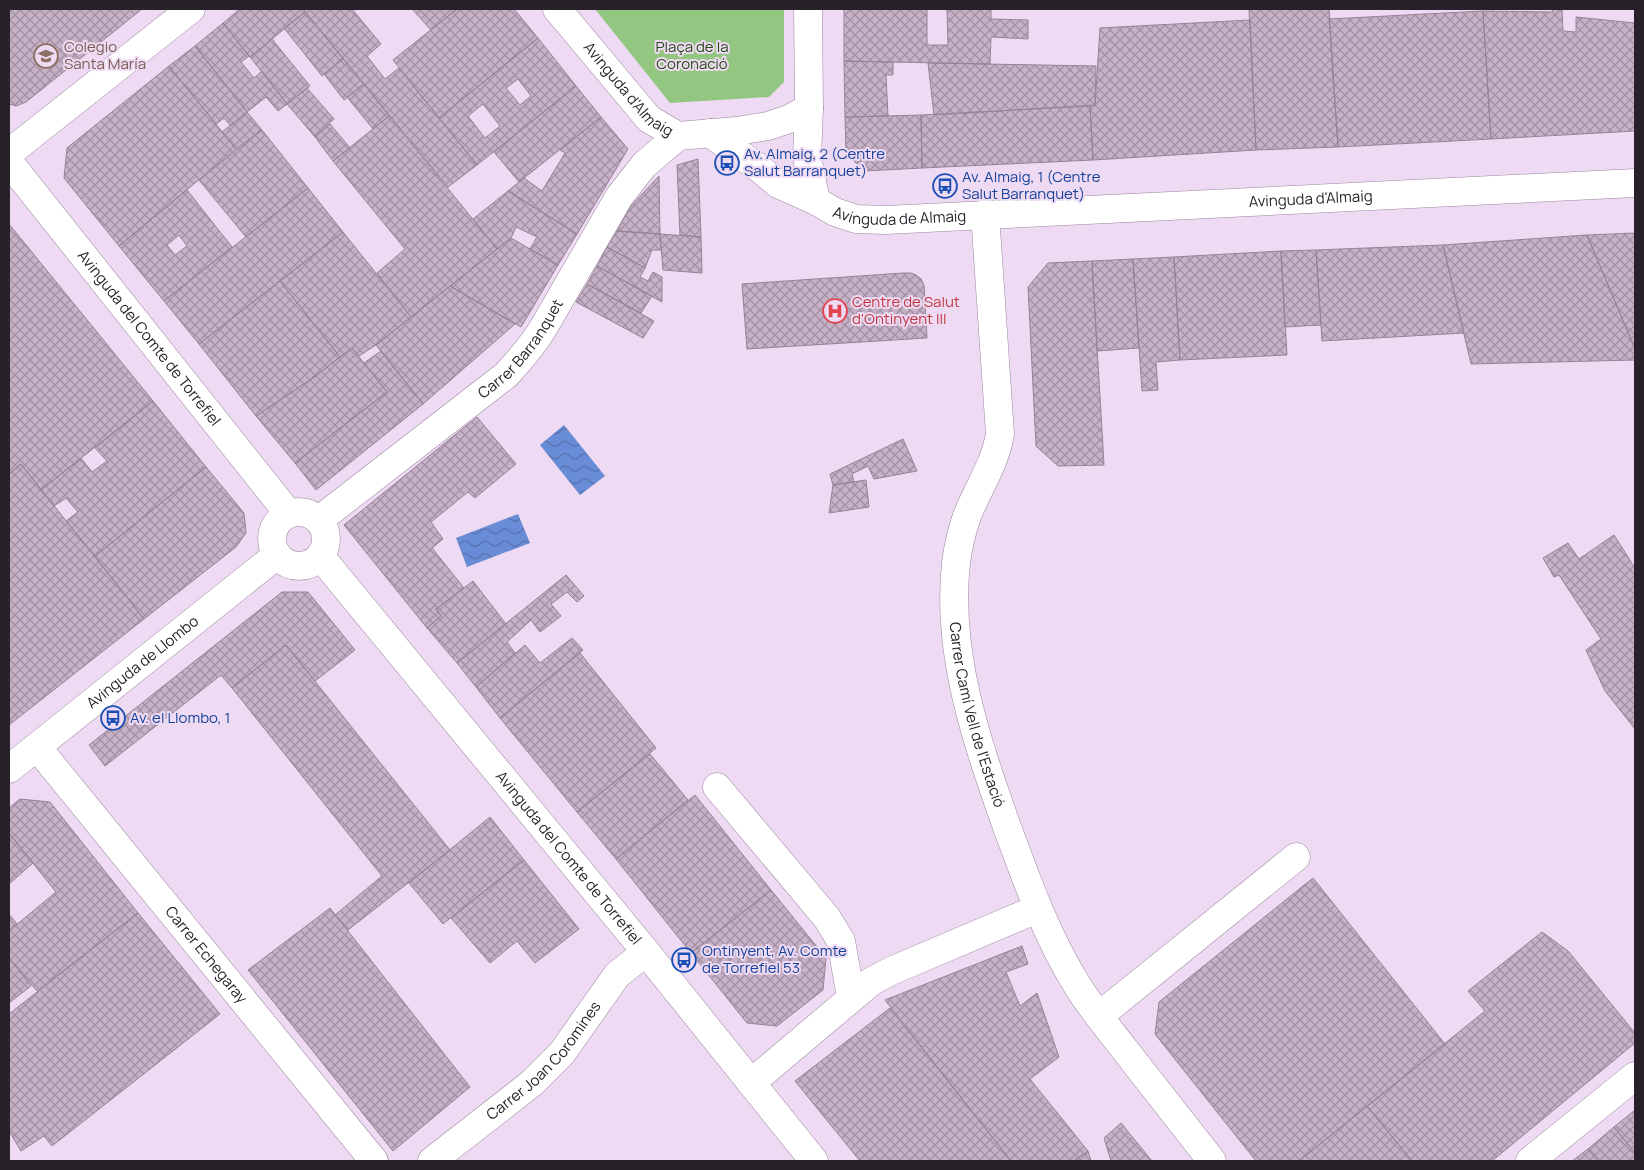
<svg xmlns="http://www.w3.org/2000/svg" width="1644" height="1170" font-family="Manrope,sans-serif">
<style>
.green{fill:#93c680}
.water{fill:url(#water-waves)}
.building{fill:url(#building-cross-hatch);stroke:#968296;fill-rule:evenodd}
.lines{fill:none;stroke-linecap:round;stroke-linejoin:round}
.minor-casing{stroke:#99869d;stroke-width:29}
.minor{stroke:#fff;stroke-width:28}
.labels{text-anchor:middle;stroke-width:4;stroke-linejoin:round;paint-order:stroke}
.education-label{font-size:15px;fill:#785e54;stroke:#efdaf3;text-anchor:start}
.park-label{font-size:15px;fill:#284b19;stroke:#efdaf3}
.street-label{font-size:15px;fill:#28212a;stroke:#efdaf3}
.transit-label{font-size:15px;fill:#164399;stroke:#efdaf3;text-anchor:start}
.health-label{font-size:15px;fill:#be3a42;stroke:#efdaf3;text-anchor:start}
</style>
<defs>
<pattern id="water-waves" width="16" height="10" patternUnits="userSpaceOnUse" patternTransform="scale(1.25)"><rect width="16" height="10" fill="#698cd6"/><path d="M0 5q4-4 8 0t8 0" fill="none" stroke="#5672ae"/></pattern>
<pattern id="building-cross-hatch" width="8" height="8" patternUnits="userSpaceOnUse" patternTransform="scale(1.25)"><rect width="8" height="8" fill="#c7b1c7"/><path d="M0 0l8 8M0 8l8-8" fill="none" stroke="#a290a2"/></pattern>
</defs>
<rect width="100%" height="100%" fill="#efdaf3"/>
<path class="green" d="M 595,9 L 784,9 L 784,82 L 769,97 L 670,103 Z"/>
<path class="water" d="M 564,425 L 605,476 L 580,495 L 540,445 Z
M 518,514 L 530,543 L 467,567 L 456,538 Z"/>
<path class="building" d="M 9,9 L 142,9 L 26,102 L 16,106 L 9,104 Z
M 240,9 L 303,9 L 305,12 L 250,57 L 223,23 Z
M 303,9 L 352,9 L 381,44 L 367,56 L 385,79 L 399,68 L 477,165 L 448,187 Z
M 412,9 L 457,9 L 431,30 Z
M 457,9 L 514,9 L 538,38 L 439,118 L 393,60 Z
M 844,9 L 927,9 L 927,45 L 948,45 L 947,9 L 991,9 L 991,19 L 1028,20 L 1028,39 L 991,37 L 990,64 L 844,61 Z
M 1249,9 L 1329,9 L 1338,147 L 1256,150 Z
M 1553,9 L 1562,9 L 1563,31 L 1576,32 L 1576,17 L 1635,23 L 1635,131 L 1491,139 L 1483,11 L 1552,12 Z
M 1483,11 L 1491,139 L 1338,147 L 1329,19 Z
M 305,12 L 343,59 L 322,76 L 284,28 Z
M 1250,20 L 1256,150 L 1093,160 L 1090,106 L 1095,105 L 1100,28 Z
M 223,23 L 249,56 L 241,62 L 254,78 L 262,71 L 287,104 L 278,111 L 266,97 L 247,112 L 195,46 Z
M 538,38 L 576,86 L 477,165 L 439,118 ZM 518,79 L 531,96 L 520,105 L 506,88 ZM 483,104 L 500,126 L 485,138 L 468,116 Z
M 272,39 L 310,86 L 287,104 L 250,57 Z
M 195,46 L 247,112 L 231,126 L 224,118 L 216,124 L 169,66 Z
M 343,59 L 364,84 L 344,100 L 324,74 Z
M 844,61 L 893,62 L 893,75 L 886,75 L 888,116 L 845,117 Z
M 928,63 L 1096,66 L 1095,105 L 934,115 Z
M 169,66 L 236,149 L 119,246 L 64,178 L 67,148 Z
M 364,84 L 389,116 L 373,129 L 347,97 Z
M 576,86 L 601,117 L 519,182 L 494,152 Z
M 307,88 L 334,119 L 315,137 L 287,104 Z
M 1090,106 L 1093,160 L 922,168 L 921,115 Z
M 247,112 L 262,130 L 236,149 L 222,132 Z
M 921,115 L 922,168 L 864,171 L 846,153 L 845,117 Z
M 389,116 L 497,249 L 411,317 L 377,273 L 405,249 L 333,161 Z
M 601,117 L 628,149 L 577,234 L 508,191 L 524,178 L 542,191 L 565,153 L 560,150 Z
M 330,124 L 350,148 L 333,161 L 315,137 Z
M 262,130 L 308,188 L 246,237 L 199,180 Z
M 698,159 L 701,237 L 680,235 L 677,165 Z
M 659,176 L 660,234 L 617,231 L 630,207 Z
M 308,188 L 343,232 L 199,344 L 164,301 Z
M 187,190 L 232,247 L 164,301 L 119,246 ZM 179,235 L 187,246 L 175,255 L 167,245 Z
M 508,191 L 577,234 L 558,265 L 530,249 L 537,237 L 516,227 L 511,238 L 497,249 L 473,219 Z
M 9,224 L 153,401 L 41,490 L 21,464 L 9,474 Z
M 617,231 L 660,234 L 661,250 L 652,250 L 645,268 L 607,247 Z
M 343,232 L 411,317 L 376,345 L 359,356 L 352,348 L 340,357 L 280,281 Z
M 1635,233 L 1635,349 L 1587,235 Z
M 660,234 L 701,237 L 702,273 L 663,270 Z
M 1587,235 L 1635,349 L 1635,360 L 1471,364 L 1443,245 Z
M 511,238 L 558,265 L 521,327 L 450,286 Z
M 1443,245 L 1464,333 L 1322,341 L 1316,250 Z
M 607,247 L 645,268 L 640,277 L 648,281 L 653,272 L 662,277 L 662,302 L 597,266 Z
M 1316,250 L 1321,325 L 1285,327 L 1281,251 Z
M 1281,251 L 1287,355 L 1180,360 L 1174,257 Z
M 1174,257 L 1180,360 L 1156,362 L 1158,390 L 1142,391 L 1133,259 Z
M 1133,259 L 1139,348 L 1097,351 L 1092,261 Z
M 1092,261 L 1104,465 L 1058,466 L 1036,446 L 1028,287 L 1048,263 Z
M 597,266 L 652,296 L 641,313 L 587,284 Z
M 903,273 L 911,273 L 916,275 L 921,279 L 924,285 L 927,338 L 747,349 L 742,284 Z
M 280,281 L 340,357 L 313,378 L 256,416 L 199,344 Z
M 587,284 L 654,321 L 643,338 L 576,302 Z
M 450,286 L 515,324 L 423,404 L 376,345 Z
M 352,348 L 387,392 L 295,463 L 256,416 L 313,378 Z
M 381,351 L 423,404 L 316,490 L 295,463 L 387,392 L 364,363 Z
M 153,401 L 206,467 L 95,556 L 66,521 L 78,512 L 66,498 L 54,506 L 41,490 L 81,458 L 92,472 L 107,461 L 95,448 Z
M 477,417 L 516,464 L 475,498 L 468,492 L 431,522 L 443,539 L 432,548 L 464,588 L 436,609 L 441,616 L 427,628 L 344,525 Z
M 903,439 L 917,471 L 874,479 L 868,466 L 852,474 L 854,482 L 833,485 L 830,474 Z
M 21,464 L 144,619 L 9,725 L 9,474 Z
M 206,467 L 244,513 L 246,533 L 236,547 L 144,619 L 95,556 Z
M 866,480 L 869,507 L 829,513 L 833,485 Z
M 1614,535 L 1635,568 L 1635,729 L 1605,691 L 1586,650 L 1601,639 L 1559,575 L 1554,577 L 1543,558 L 1568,543 L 1579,559 Z
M 566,575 L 584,596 L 577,602 L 567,592 L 551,604 L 561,616 L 540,632 L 531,620 L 507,642 L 515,653 L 476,687 L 457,663 Z
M 473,581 L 506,624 L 457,663 L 427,628 L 441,616 L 436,609 Z
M 282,592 L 308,592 L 355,650 L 315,681 L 286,645 L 232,688 L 221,675 L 105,766 L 89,745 Z
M 572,638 L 583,650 L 500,718 L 476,687 L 525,645 L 540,663 Z
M 286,645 L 450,850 L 348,930 L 335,915 L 382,876 L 232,688 Z
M 580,653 L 656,748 L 577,812 L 500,718 Z
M 650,754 L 688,800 L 616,859 L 577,812 Z
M 695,795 L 771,890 L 691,953 L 616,859 Z
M 20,799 L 50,802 L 138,913 L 37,991 L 9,958 L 9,931 L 56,892 L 9,833 L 9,808 Z
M 490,817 L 524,860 L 443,924 L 409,883 Z
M 9,833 L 33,863 L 9,884 Z
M 524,860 L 579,929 L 535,963 L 517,941 L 490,963 L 451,918 Z
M 1313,878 L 1445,1044 L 1299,1161 L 1256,1161 L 1155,1034 L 1159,1002 Z
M 771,890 L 826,958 L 823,990 L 777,1026 L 747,1023 L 691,953 Z
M 330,908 L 470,1087 L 393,1151 L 248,970 Z
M 138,913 L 220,1014 L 52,1146 L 44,1136 L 21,1151 L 9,1131 L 9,1014 Z
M 9,914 L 17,924 L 9,931 Z
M 1542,932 L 1568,951 L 1635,1033 L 1635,1043 L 1492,1161 L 1412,1161 L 1367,1106 L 1485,1011 L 1468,991 Z
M 1022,946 L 1028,964 L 1006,972 L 1020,1006 L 1037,993 L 1059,1057 L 1030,1079 L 1088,1151 L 1074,1161 L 1011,1161 L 885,1000 Z
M 9,958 L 31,986 L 9,1003 Z
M 890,1008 L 1011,1161 L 860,1161 L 795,1081 Z
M 1367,1106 L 1412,1161 L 1299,1161 Z
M 1635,1110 L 1635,1153 L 1614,1127 Z
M 1121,1123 L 1152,1161 L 1111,1161 L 1104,1138 Z
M 1614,1127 L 1635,1153 L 1635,1161 L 1598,1161 L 1588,1149 Z
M 1588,1149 L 1598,1161 L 1572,1161 Z
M 1088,1151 L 1091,1161 L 1074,1161 Z"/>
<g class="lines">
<g class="minor-casing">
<g id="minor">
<path id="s1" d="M 557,9 L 649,119 L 678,136 L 737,131 L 768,126 L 789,119 L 809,108"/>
<path d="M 808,9 L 809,108 L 807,157 L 816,201"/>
<path id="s2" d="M 710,133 L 759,168 L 778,184 L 816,201 L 835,212 L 856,219 L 886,220 L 1635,183"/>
<path d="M 9,153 L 191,9"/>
<path id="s3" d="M 9,162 L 288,513"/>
<path id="s4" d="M 985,214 L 1000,434 C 995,464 978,488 967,516 C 962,530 958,548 956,563 C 946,654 977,742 1007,827 C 1027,881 1046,935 1077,985 C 1091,1008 1109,1029 1125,1050 C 1154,1087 1183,1124 1212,1161"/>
<circle cx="299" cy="539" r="27"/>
<path id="s5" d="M 319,520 L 506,375 C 521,359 534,344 545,325 L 619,197 L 644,165 L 678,136"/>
<path id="s6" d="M 320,556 L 646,952 L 814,1161"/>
<path id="s7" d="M 37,747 L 374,1161"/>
<path id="s8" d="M 9,769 L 277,555"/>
<path d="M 717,787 L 827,918 L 841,941 L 851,997"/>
<path d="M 1099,1016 L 1296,857"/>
<path d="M 751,1083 L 872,981 L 891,971 L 1037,909"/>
<path id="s9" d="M 432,1161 L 532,1083 L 562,1053 L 617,975 L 646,952"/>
<path d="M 1530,1161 L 1635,1076"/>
</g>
</g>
<use href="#minor" class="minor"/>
</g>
<defs>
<g id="school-ring" transform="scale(1.25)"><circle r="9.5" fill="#efdaf3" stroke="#8d6e63" stroke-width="1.5"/><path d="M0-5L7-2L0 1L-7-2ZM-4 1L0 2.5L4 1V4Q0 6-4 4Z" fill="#8d6e63"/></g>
<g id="bus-ring" transform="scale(1.25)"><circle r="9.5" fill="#efdaf3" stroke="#1a4fb4" stroke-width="1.5"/><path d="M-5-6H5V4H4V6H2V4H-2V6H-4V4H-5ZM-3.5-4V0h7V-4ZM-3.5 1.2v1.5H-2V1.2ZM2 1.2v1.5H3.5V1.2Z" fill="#1a4fb4"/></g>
<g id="hospital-ring" transform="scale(1.25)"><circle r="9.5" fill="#efdaf3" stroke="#e0444e" stroke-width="1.5"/><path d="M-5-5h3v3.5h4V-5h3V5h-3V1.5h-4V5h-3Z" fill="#e0444e"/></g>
</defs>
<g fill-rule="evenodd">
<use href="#school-ring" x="46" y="56"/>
<use href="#bus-ring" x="727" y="163"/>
<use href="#bus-ring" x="945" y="186"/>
<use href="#hospital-ring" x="835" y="311"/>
<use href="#bus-ring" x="113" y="718"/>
<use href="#bus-ring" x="684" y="960"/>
</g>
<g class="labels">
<g class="education-label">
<text x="64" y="52">Colegio<tspan x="64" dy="17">Santa María</tspan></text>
</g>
<g class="park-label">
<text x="692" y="52">Plaça de la<tspan x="692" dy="17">Coronació</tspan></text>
</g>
<g class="street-label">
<text dy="5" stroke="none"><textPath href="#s1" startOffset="108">Avinguda d'Almaig</textPath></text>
<text dy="5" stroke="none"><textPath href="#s2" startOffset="626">Avinguda d'Almaig</textPath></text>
<text dy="5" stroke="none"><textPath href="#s2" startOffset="214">Avinguda de Almaig</textPath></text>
<text dy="5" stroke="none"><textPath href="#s3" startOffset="225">Avinguda del Comte de Torrefiel</textPath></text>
<text dy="5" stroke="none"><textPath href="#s5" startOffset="266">Carrer Barranquet</textPath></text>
<text dy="5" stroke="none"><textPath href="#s8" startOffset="171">Avinguda de Llombo</textPath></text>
<text dy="5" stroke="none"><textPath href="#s4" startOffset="512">Carrer Camí Vell de l'Estació</textPath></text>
<text dy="5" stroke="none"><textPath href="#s6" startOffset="391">Avinguda del Comte de Torrefiel</textPath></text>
<text dy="5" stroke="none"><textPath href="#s7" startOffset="268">Carrer Echegaray</textPath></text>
<text dy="5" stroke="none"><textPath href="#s9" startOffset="151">Carrer Joan Coromines</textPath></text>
</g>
<g class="transit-label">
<text x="744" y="159">Av. Almaig, 2 (Centre<tspan x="744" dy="17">Salut Barranquet)</tspan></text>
<text x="962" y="182">Av. Almaig, 1 (Centre<tspan x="962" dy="17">Salut Barranquet)</tspan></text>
<text x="130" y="723">Av. el Llombo, 1</text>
<text x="702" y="956">Ontinyent, Av. Comte<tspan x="702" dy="17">de Torrefiel 53</tspan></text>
</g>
<g class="health-label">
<text x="852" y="307">Centre de Salut<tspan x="852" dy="17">d'Ontinyent III</tspan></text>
</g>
</g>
<rect width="1644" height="1170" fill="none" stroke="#28212a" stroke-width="20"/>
</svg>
